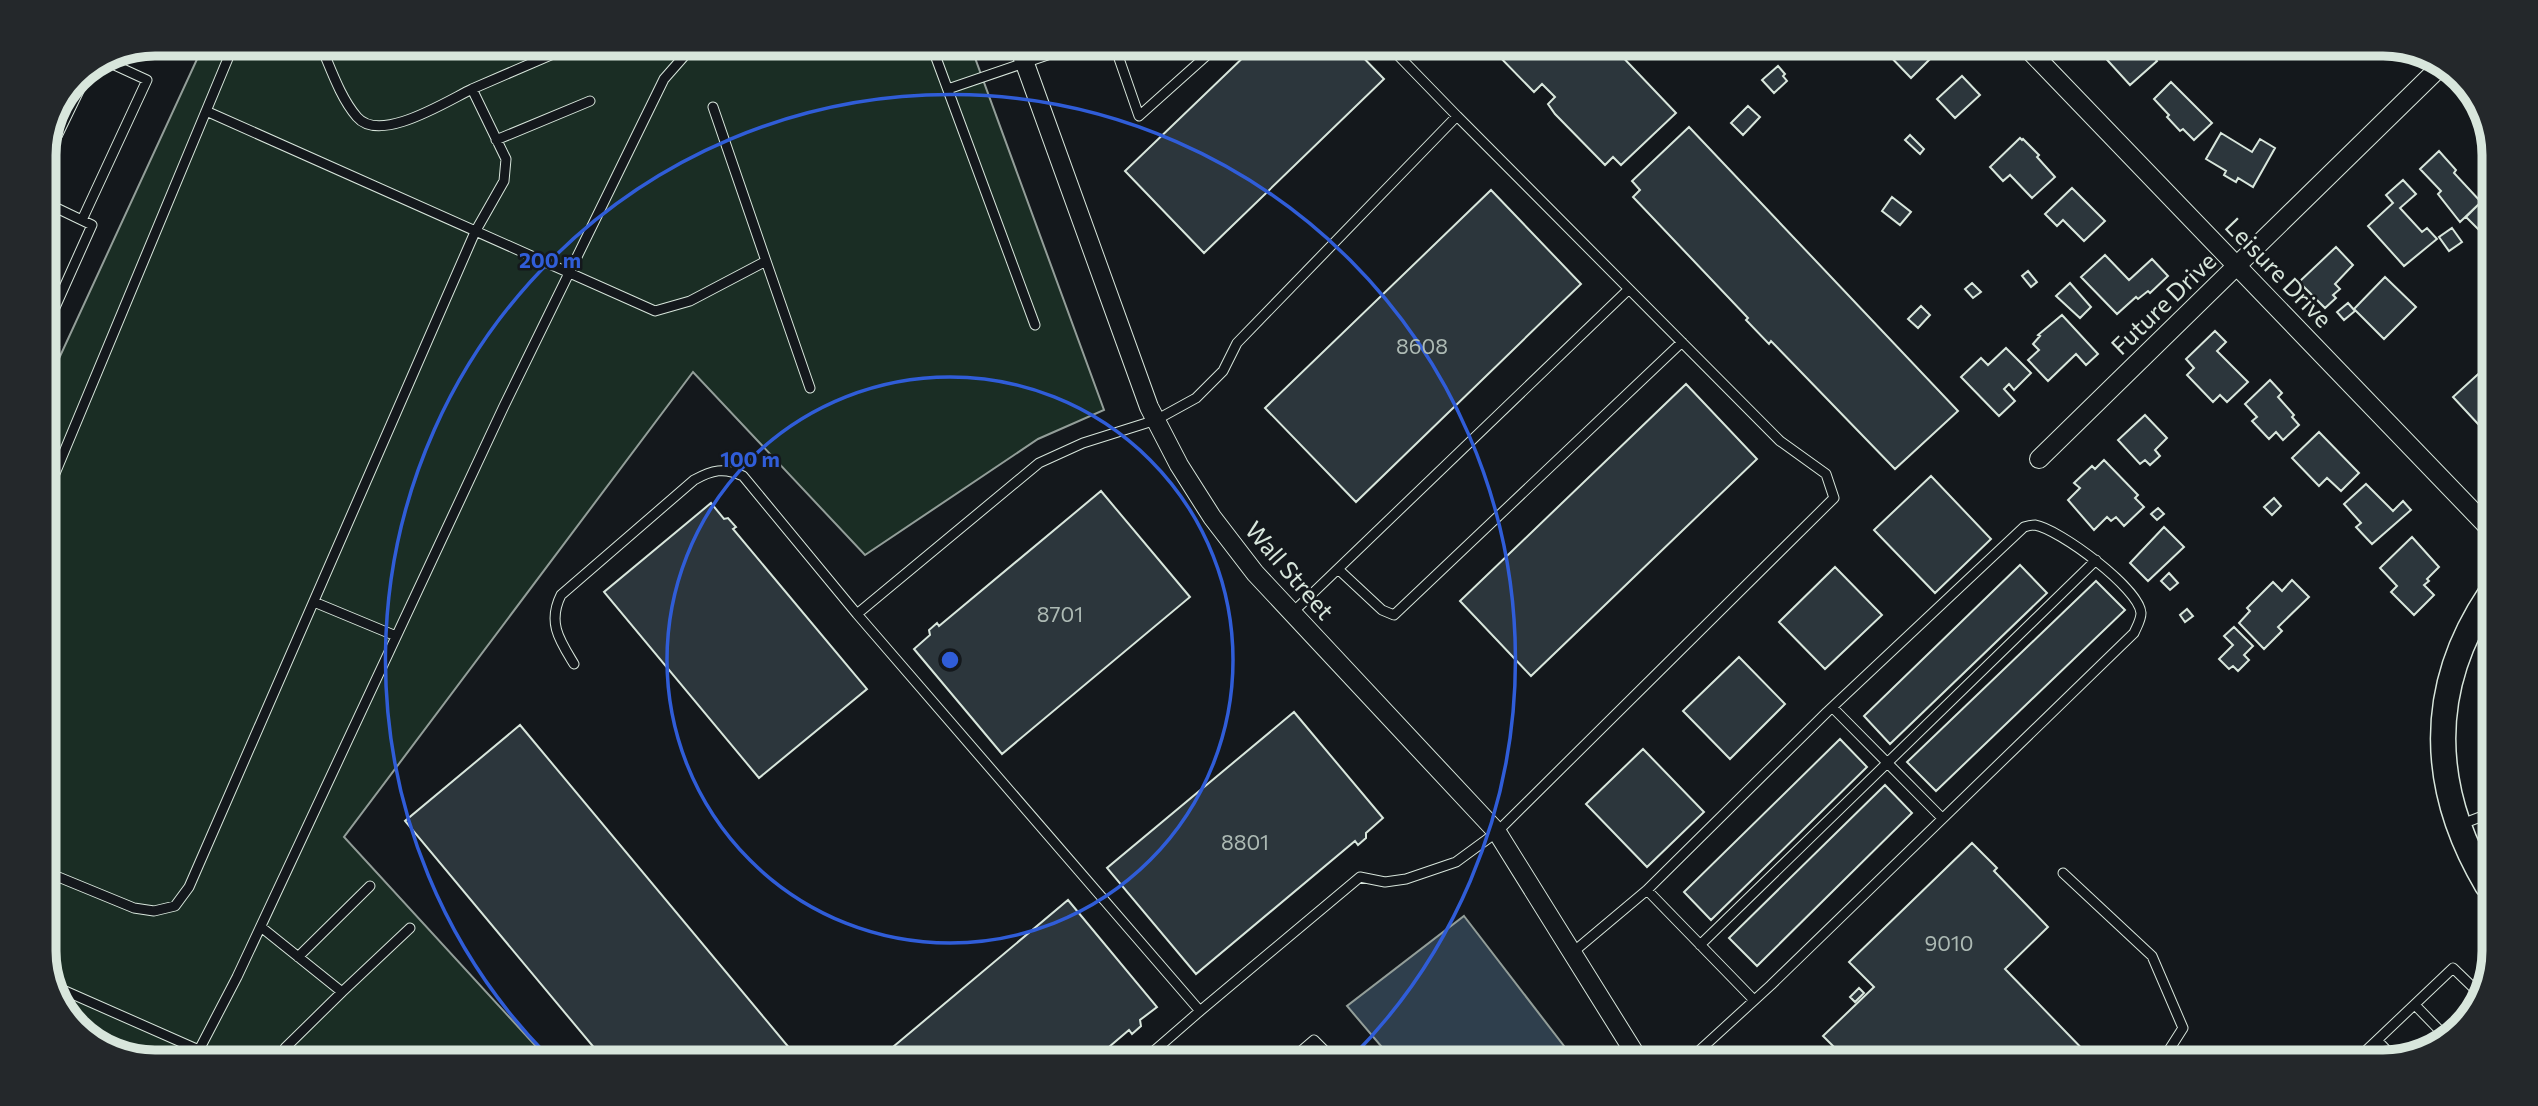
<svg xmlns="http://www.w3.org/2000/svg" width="2538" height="1106" font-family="Commissioner,sans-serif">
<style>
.green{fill:#1a2d24;stroke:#939e99;stroke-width:2}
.water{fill:#2f3f4d;stroke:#939e99;stroke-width:2}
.building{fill:#2c363c;stroke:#d8e6dc;stroke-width:2}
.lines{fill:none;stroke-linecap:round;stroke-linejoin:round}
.lane-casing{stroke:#d8e6dc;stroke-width:11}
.street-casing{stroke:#d8e6dc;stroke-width:20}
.secondary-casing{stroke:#d8e6dc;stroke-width:27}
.lane{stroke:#14181c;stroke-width:9}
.street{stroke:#14181c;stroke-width:18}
.secondary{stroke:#14181c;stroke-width:24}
.ring{fill:none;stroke:#305dd8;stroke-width:3.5}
.labels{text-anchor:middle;stroke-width:5;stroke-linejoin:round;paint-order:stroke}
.number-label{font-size:21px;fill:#adbab4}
.street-label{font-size:24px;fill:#d8e6dc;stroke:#14181c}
.rim{fill:none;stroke:#d8e6dc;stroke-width:9}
.centre{fill:#305dd8;stroke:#14181c;stroke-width:3.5}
.ring-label{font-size:21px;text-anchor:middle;font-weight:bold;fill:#305dd8;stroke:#14181c;stroke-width:5;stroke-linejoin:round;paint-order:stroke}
</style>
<rect width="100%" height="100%" fill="#14181c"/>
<path class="green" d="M 204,44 L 971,47 L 1104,410 L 1038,439 L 865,555 L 693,372 L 344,837 L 544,1055 L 113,1054 L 67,1018 L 44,958 L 44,391 Z"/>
<path class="water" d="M 1464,916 L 1574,1059 L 1392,1059 L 1347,1006 Z"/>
<path class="building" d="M 1253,48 L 1354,48 L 1384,79 L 1204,253 L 1125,171 Z
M 1492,49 L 1615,49 L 1676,113 L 1621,165 L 1613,157 L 1605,165 L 1555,114 L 1548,104 L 1555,97 L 1542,84 L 1534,92 Z
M 1884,50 L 1934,50 L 1936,53 L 1911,78 Z
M 2099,51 L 2150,51 L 2157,61 L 2130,85 Z
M 1778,66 L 1785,74 L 1783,76 L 1787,81 L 1774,93 L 1762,80 Z
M 1962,76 L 1980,95 L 1955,118 L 1937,99 Z
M 2171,82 L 2212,123 L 2194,140 L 2183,129 L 2180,131 L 2167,117 L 2169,115 L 2154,99 Z
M 1748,106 L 1760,117 L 1743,135 L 1731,123 Z
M 2480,111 L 2489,136 L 2472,119 Z
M 1689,127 L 1958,411 L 1895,469 L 1771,341 L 1769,344 L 1746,320 L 1748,318 L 1633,197 L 1640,190 L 1632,181 Z
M 2221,133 L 2252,152 L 2260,139 L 2275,148 L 2253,187 L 2238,178 L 2236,182 L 2224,175 L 2226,171 L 2206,159 Z
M 1910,135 L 1924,149 L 1920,154 L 1905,140 Z
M 2020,138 L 2022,140 L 2023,139 L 2039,155 L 2037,157 L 2055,177 L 2032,198 L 2010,175 L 2003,181 L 1990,167 Z
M 2439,151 L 2456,170 L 2454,173 L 2481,202 L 2460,222 L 2438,194 L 2441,191 L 2420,169 Z
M 2403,180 L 2416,194 L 2400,208 L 2422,232 L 2427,228 L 2437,239 L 2404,266 L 2368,226 L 2393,203 L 2386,195 Z
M 2494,185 L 2493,231 L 2487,238 L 2466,217 L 2481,202 L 2479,200 Z
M 2072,188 L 2105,221 L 2084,241 L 2063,220 L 2057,226 L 2045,214 Z
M 1491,190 L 1581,284 L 1356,502 L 1265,408 Z
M 1892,197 L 1911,212 L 1900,225 L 1882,211 Z
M 2452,228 L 2462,242 L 2449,251 L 2439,237 Z
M 2336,247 L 2353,265 L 2335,284 L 2340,289 L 2333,295 L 2336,298 L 2325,308 L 2299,282 Z
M 2105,255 L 2129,280 L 2152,259 L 2168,276 L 2150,293 L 2148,291 L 2138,299 L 2136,297 L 2117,314 L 2081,277 Z
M 2028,271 L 2037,282 L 2031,287 L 2022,276 Z
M 2385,277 L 2416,307 L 2384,339 L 2354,309 Z
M 1972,283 L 1981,292 L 1973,298 L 1965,289 Z
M 2070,283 L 2091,307 L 2080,318 L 2056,296 Z
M 2348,303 L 2355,311 L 2344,320 L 2337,312 Z
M 1921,306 L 1930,315 L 1918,328 L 1908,319 Z
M 2062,315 L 2098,354 L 2086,365 L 2076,354 L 2048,381 L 2028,360 L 2039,350 L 2033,344 L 2040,336 L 2038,335 Z
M 2215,331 L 2226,342 L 2217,351 L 2248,382 L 2227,402 L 2220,395 L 2213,402 L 2187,375 L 2194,368 L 2186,359 Z
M 50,344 L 59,347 L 54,360 L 45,356 Z
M 2006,348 L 2031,373 L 2014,390 L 2009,384 L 2004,389 L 2015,401 L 1999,416 L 1961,377 L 1981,358 L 1988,365 Z
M 44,360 L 53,364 L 44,386 Z
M 2486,367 L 2492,373 L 2491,438 L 2453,397 Z
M 2270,380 L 2282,393 L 2278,397 L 2294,415 L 2292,417 L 2299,425 L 2283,440 L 2276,432 L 2269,439 L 2252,421 L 2257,417 L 2245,404 Z
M 1686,384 L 1757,459 L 1531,676 L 1460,601 Z
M 2145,415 L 2167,438 L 2155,450 L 2160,456 L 2150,465 L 2145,460 L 2140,464 L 2118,440 Z
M 2319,432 L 2359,473 L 2341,491 L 2327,478 L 2319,486 L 2292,458 Z
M 2104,460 L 2138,495 L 2135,498 L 2144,507 L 2124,526 L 2116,517 L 2111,521 L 2107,517 L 2094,530 L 2068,500 L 2080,488 L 2074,483 L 2092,466 L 2095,469 Z
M 1931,476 L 1991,539 L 1935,593 L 1874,530 Z
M 2366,484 L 2393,511 L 2403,501 L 2411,510 L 2372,544 L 2356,527 L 2361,523 L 2344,504 Z
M 1101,491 L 1190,597 L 1002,754 L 914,649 L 930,635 L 929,630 L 937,623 L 939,626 Z
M 2274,498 L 2281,506 L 2272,515 L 2264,507 Z
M 711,503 L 724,519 L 728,518 L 736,527 L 733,529 L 867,689 L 759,778 L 604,592 Z
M 2158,508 L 2164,514 L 2157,520 L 2151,514 Z
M 2164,527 L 2184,547 L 2148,581 L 2130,563 Z
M 2412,537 L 2439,567 L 2427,579 L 2429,581 L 2424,585 L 2434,595 L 2414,615 L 2391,592 L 2397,586 L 2380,568 Z
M 2020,565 L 2047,593 L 1890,744 L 1864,716 Z
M 1835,567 L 1882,615 L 1825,669 L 1779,622 Z
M 2169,573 L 2178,583 L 2170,590 L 2161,581 Z
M 2292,580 L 2309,597 L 2278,627 L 2282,631 L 2264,649 L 2239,623 L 2250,611 L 2247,608 L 2273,582 L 2282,591 Z
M 2096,581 L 2125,610 L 1936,791 L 1907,762 Z
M 2187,609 L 2193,616 L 2185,622 L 2180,615 Z
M 2234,627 L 2253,646 L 2244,655 L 2249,660 L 2238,671 L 2233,666 L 2229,669 L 2219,659 L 2233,645 L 2224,636 Z
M 1739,657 L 1785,704 L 1730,759 L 1683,711 Z
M 1294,712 L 1383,818 L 1366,833 L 1366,838 L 1358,845 L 1355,841 L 1196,974 L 1107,868 Z
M 520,725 L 796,1056 L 601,1056 L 405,821 Z
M 1840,739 L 1867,767 L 1711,920 L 1684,892 Z
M 1643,749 L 1704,812 L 1647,867 L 1586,804 Z
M 1885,785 L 1912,813 L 1757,966 L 1729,938 Z
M 1972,843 L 1997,868 L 1994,871 L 2048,927 L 2005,969 L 2094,1061 L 1847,1060 L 1823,1036 L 1874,987 L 1849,962 Z
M 1068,900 L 1157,1007 L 1140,1020 L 1141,1026 L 1132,1034 L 1129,1030 L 1096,1058 L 881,1057 Z
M 1859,988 L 1864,993 L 1855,1002 L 1850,997 Z"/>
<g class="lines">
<g class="lane-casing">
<path id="lane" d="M 320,44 C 331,69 340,97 357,117 C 380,144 447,101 472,89
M 932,47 L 1035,325
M 1115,47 L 1139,116 L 1215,48
M 1391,48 L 1457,116
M 948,89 L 1071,47
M 206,111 L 655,311 L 690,301 L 766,261 L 713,107
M 496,140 L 590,101
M 44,163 L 88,72
M 44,202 L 92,225 L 44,332
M 82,220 L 147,80 L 110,63
M 766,261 L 810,388
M 44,500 L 234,44
M 1338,569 L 1382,610 L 1394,615 L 1682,342
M 314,602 L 396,636
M 1291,614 L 1629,289
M 574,664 C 560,641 547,623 561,595 L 694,480 C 712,470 724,467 743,476 L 857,614 L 1200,1011 L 1360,877 L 1385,882 L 1406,879 L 1456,862 L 1497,832 L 1834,498 L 1826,474 L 1780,441 L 1457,116 L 1237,343 L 1223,371 L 1196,398 L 1156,420 L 1083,443 L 1039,463 L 857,614
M 1833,708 L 1942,818
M 2462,824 L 2488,814
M 44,872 L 56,876 L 44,902
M 2063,873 L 2152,956 L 2183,1028 L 2162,1061
M 56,876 L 134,908 L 154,911 L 175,906 L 189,887 L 475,232 L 504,181 L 506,159 L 472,89 L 574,45
M 1647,890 L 1753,999
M 261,927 L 342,992 L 285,1048
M 1700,945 L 2096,560
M 1572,953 L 1647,890 L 1827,712 L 2024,527 C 2027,526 2032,525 2035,525 C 2059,529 2139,588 2141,613 C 2141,620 2137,626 2134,633 L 1771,985 L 1689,1060
M 298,957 L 370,886
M 54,986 L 199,1050
M 342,992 L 410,928
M 2415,1005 L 2448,1039
M 2377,1040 L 2395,1059
M 204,1054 L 199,1050 L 237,977 L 504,406 L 664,79 L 693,46
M 1146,1058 L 1200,1011
M 1293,1058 L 1314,1040 L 1332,1058
M 1776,1060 L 1788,1060
M 2354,1062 L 2453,968 L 2483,997"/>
</g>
<g class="street-casing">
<path id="street" d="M 1019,47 L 1149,407 L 1179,465 L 1212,517 L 1255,573 L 1497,832 L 1639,1060
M 2030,51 L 2490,529
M 2039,459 L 2442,65"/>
</g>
<g class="secondary-casing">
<path id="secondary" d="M 2487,885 C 2430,789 2426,689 2490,594"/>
</g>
<use href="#lane" class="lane"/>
<use href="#street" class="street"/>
<use href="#secondary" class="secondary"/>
</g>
<g class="ring">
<circle cx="950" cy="660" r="283"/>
<path d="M544 1052A565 565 0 1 1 1353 1056"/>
</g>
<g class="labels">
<g class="number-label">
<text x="1422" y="354">8608</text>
<text x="1060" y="622">8701</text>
<text x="1245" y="850">8801</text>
<text x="1949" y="951">9010</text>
</g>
<g class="street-label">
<text transform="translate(2278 273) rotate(46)" y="8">Leisure Drive</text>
<text transform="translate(2164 304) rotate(-44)" y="8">Future Drive</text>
<text transform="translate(1289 571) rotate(49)" y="8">Wall Street</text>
</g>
</g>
<path d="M0 0H2538V1106H0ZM155 56H2383A99 99 0 0 1 2482 155V951A99 99 0 0 1 2383 1050H155A99 99 0 0 1 56 951V155A99 99 0 0 1 155 56Z" fill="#24282b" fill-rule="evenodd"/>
<path class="rim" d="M155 56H2383A99 99 0 0 1 2482 155V951A99 99 0 0 1 2383 1050H155A99 99 0 0 1 56 951V155A99 99 0 0 1 155 56Z"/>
<circle cx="950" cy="660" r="10" class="centre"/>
<g class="ring-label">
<text x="550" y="268">200 m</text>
<text x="750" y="467">100 m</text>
</g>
</svg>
